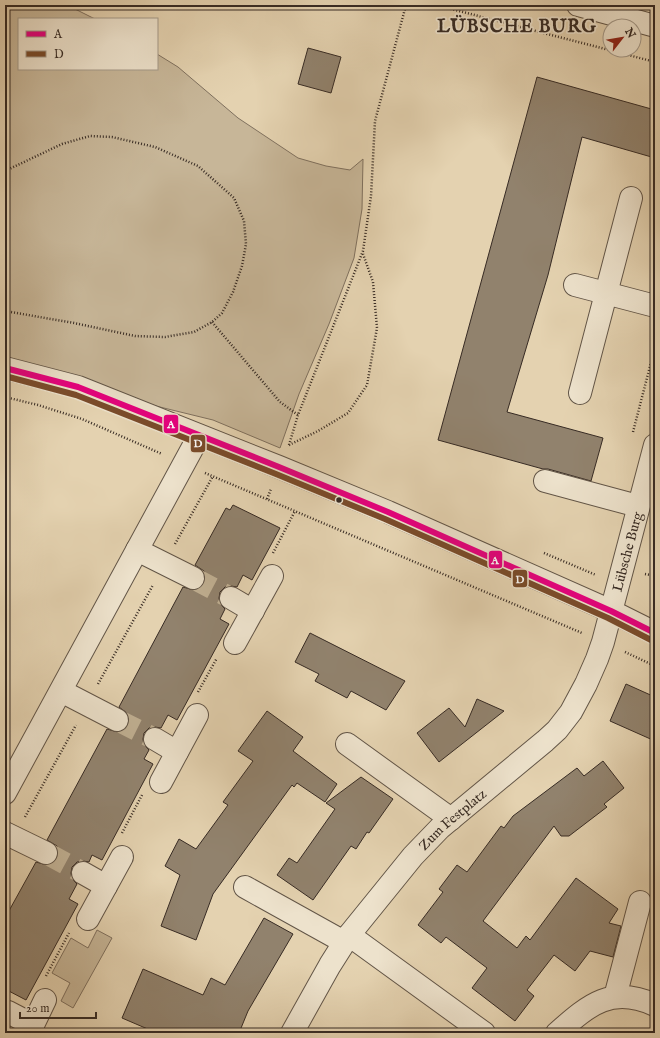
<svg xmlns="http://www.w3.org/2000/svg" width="660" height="1038" font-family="'IM FELL English',serif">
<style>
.green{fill:#c7b698;stroke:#7f705e}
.building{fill:#91826d;stroke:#372b24}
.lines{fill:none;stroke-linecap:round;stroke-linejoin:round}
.minor-tunnel{stroke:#c1b194;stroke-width:22;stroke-dasharray:22 11;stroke-linecap:butt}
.minor-casing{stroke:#625547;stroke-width:24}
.path{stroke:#372b24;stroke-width:2.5;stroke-dasharray:1 2;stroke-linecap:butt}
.minor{stroke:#ede2cc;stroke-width:22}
.bus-1-casing{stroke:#ede2cc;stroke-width:9}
.bus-2-casing{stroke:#ede2cc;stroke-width:9}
.bus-1{stroke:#e5007d;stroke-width:6}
.bus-2{stroke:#7a4b2a;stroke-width:6}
.bus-dot{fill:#372b24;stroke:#ede2cc;stroke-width:1.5}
.labels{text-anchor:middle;stroke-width:3.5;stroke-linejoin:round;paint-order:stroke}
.street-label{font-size:14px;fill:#372b24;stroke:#ede2cc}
.district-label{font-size:18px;font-weight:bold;letter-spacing:1px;fill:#372b24;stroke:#ede2cc}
.line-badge{stroke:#ede2cc;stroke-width:1.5}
.badge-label{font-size:11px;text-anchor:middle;font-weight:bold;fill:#fff}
</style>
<rect width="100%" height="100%" fill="#e4d2b0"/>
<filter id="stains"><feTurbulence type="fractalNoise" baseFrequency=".005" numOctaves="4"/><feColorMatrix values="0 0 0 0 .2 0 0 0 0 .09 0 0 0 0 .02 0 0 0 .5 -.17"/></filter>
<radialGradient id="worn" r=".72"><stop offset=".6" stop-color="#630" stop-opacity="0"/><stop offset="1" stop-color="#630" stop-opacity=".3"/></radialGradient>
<path class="green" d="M 5,5 L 67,5 L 95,19 L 19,19 L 19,69 L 157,69 L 157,54 L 178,67 L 238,118 L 298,158 L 326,166 L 350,170 L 363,159 L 362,209 L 354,258 L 329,324 L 299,394 L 280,448 L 213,420 L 78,387 L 5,368 Z
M 97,930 L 112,938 L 73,1008 L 61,1001 L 70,983 L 52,973 L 71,938 L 88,948 Z"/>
<path class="building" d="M 308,48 L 341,57 L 331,93 L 298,84 Z
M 537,77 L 655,110 L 655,158 L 582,137 L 548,275 L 507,412 L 603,438 L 591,481 L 548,469 L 543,469 L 438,440 Z
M 233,505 L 280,528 L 252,580 L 243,575 L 237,587 L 231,586 L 225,587 L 220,592 L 219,598 L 220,604 L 225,609 L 220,619 L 229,624 L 177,720 L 168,715 L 161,728 L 155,727 L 149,728 L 144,733 L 143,739 L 144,745 L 149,750 L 144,759 L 153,764 L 102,860 L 92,855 L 89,862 L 83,861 L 77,862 L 72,867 L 71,873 L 72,879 L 77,884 L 69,899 L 78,904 L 26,1000 L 5,989 L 5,918 L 36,862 L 47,865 L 53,864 L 57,859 L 58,853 L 57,846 L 47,840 L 107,729 L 118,732 L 124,730 L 128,726 L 129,720 L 128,714 L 119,707 L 183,587 L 194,590 L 200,589 L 204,584 L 205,578 L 204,571 L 195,565 L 226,508 L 230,510 Z
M 310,633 L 405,681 L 386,710 L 351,691 L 347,698 L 315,681 L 319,674 L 295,662 Z
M 626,684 L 655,697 L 655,741 L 610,721 Z
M 477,699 L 504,711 L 439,762 L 417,733 L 449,708 L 465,727 Z
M 267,711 L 303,737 L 293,751 L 337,784 L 325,802 L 297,783 L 294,787 L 292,785 L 213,894 L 196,940 L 161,926 L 180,875 L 165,866 L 179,839 L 196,849 L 228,805 L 223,802 L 253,761 L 238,751 Z
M 603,761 L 624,788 L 604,804 L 607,807 L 569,836 L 561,836 L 554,826 L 483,921 L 517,948 L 526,936 L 530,940 L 576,878 L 618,909 L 609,923 L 621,926 L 613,957 L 590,951 L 575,971 L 554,955 L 527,990 L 534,996 L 515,1021 L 472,988 L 487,968 L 446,937 L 441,943 L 418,925 L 443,892 L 439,889 L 457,865 L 467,872 L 501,826 L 504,828 L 513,816 L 577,768 L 584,776 Z
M 361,777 L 393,799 L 369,833 L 367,832 L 356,849 L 351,846 L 313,900 L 277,875 L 289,858 L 297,863 L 335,809 L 326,803 Z
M 264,918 L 293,934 L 248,1011 L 239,1033 L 157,1033 L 122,1018 L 143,969 L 203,995 L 211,978 L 225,985 Z"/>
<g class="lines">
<path class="minor-tunnel" d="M 193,578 L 231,598
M 117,720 L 155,739
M 46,853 L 83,873"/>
<g class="minor-casing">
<g id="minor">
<path d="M 578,5 L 655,26"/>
<path d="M 575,285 L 655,306"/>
<path d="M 5,368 L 78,387 L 279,467 L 388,512 L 611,611 L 655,633"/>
<path d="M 580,393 L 631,198"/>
<path d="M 545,481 L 638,506"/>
<path d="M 137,550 L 193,578"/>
<path d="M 231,598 L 253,611"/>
<path d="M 235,643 L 272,576"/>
<path d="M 61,691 L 117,720"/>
<path d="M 155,739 L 177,752"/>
<path d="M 347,744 L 451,819"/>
<path d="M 161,782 L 197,715"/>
<path d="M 5,793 L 199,436"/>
<path d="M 5,833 L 46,853"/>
<path d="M 83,873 L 106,886"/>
<path d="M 245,887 L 344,942"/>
<path d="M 88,919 L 122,857"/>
<path d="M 349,935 L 484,1033"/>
<path d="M 615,997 L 640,902"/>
<path d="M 8,1012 L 33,1025 L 29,1033"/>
<path d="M 33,1025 L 45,1000"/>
<path id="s1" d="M 292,1033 L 330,965 L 349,935 L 413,856 L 440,828 L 545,741 L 557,730 L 571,712 L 586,684 L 597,659 L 603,642 L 655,445"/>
<path d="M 557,1033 C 589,1005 611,985 655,1005"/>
</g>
</g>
<path class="path" d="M 436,5 L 655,62
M 5,171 L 62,144 L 90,136 L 112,137 L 155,147 L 198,166 L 234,198 L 244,221 L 246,244 L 242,266 L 233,292 L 222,313 L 212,322 L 194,332 L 165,337 L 135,336 L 74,323 L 5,311
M 212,322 L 280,402 L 298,415
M 5,397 L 38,405 L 82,419 L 162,454
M 633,432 L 655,347
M 289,445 L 298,415 L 363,251 L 371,196 L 375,121 L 406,5
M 289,445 L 318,431 L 348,413 L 367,385 L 377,328 L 373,282 L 363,254
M 205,473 L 582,633
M 267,499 L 271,489
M 175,544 L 213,476
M 273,553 L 295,511
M 544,553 L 596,575
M 645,574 L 655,576
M 625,652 L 655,666
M 98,684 L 153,585
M 198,692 L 217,658
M 25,817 L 76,725
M 122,833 L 142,795
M 46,976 L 69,933"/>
<use href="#minor" class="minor"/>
<g class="bus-1-casing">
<path id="bus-1" d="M 5,368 L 78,387 L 279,467 L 388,512 L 611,611 L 655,633"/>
</g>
<g class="bus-2-casing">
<path id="bus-2" d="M 5,376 L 76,395 L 276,474 L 385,519 L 608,618 L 651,640"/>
</g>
<use href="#bus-1" class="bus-1"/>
<use href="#bus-2" class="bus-2"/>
</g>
<circle class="bus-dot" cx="339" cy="500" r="3.5"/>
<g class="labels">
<g class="street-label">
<text dy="5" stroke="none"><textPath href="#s1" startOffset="600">Lübsche Burg</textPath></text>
<text dy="5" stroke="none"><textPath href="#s1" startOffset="269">Zum Festplatz</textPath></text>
</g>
<g class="district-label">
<text x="517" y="32">LÜBSCHE BURG</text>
</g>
</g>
<g class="line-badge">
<rect x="163" y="414" width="16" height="20" rx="4" fill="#e5007d"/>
<rect x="190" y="434" width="16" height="19" rx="4" fill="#7a4b2a"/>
<rect x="488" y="550" width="15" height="19" rx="4" fill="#e5007d"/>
<rect x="512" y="569" width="16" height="19" rx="4" fill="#7a4b2a"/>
</g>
<g class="badge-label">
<text x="171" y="428">A</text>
<text x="198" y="447">D</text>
<text x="495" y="564">A</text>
<text x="520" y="583">D</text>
</g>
<rect width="660" height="1038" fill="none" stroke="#e4d2b0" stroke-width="20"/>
<rect x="6" y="6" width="648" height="1026" fill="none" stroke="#372b24" stroke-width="2"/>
<rect x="10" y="10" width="640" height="1018" fill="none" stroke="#372b24"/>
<rect x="18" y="18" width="140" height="52" fill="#ede2cc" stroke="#a49989"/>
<rect x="26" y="31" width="20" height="6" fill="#e5007d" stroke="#a49989"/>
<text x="54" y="38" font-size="12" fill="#372b24">A</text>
<rect x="26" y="51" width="20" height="6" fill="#7a4b2a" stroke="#a49989"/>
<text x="54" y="58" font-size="12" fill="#372b24">D</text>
<g transform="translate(622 38) rotate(59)"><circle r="19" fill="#ede2cc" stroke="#a49989"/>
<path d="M0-3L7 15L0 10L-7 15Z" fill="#8f2418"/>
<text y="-6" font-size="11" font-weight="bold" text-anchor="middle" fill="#372b24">N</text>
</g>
<path d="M20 1012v6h76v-6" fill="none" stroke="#372b24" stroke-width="2"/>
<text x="26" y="1012" font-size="12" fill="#372b24" stroke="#ede2cc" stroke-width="3" paint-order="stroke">20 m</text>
<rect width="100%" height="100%" filter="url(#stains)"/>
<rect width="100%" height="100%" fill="url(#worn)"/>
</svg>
